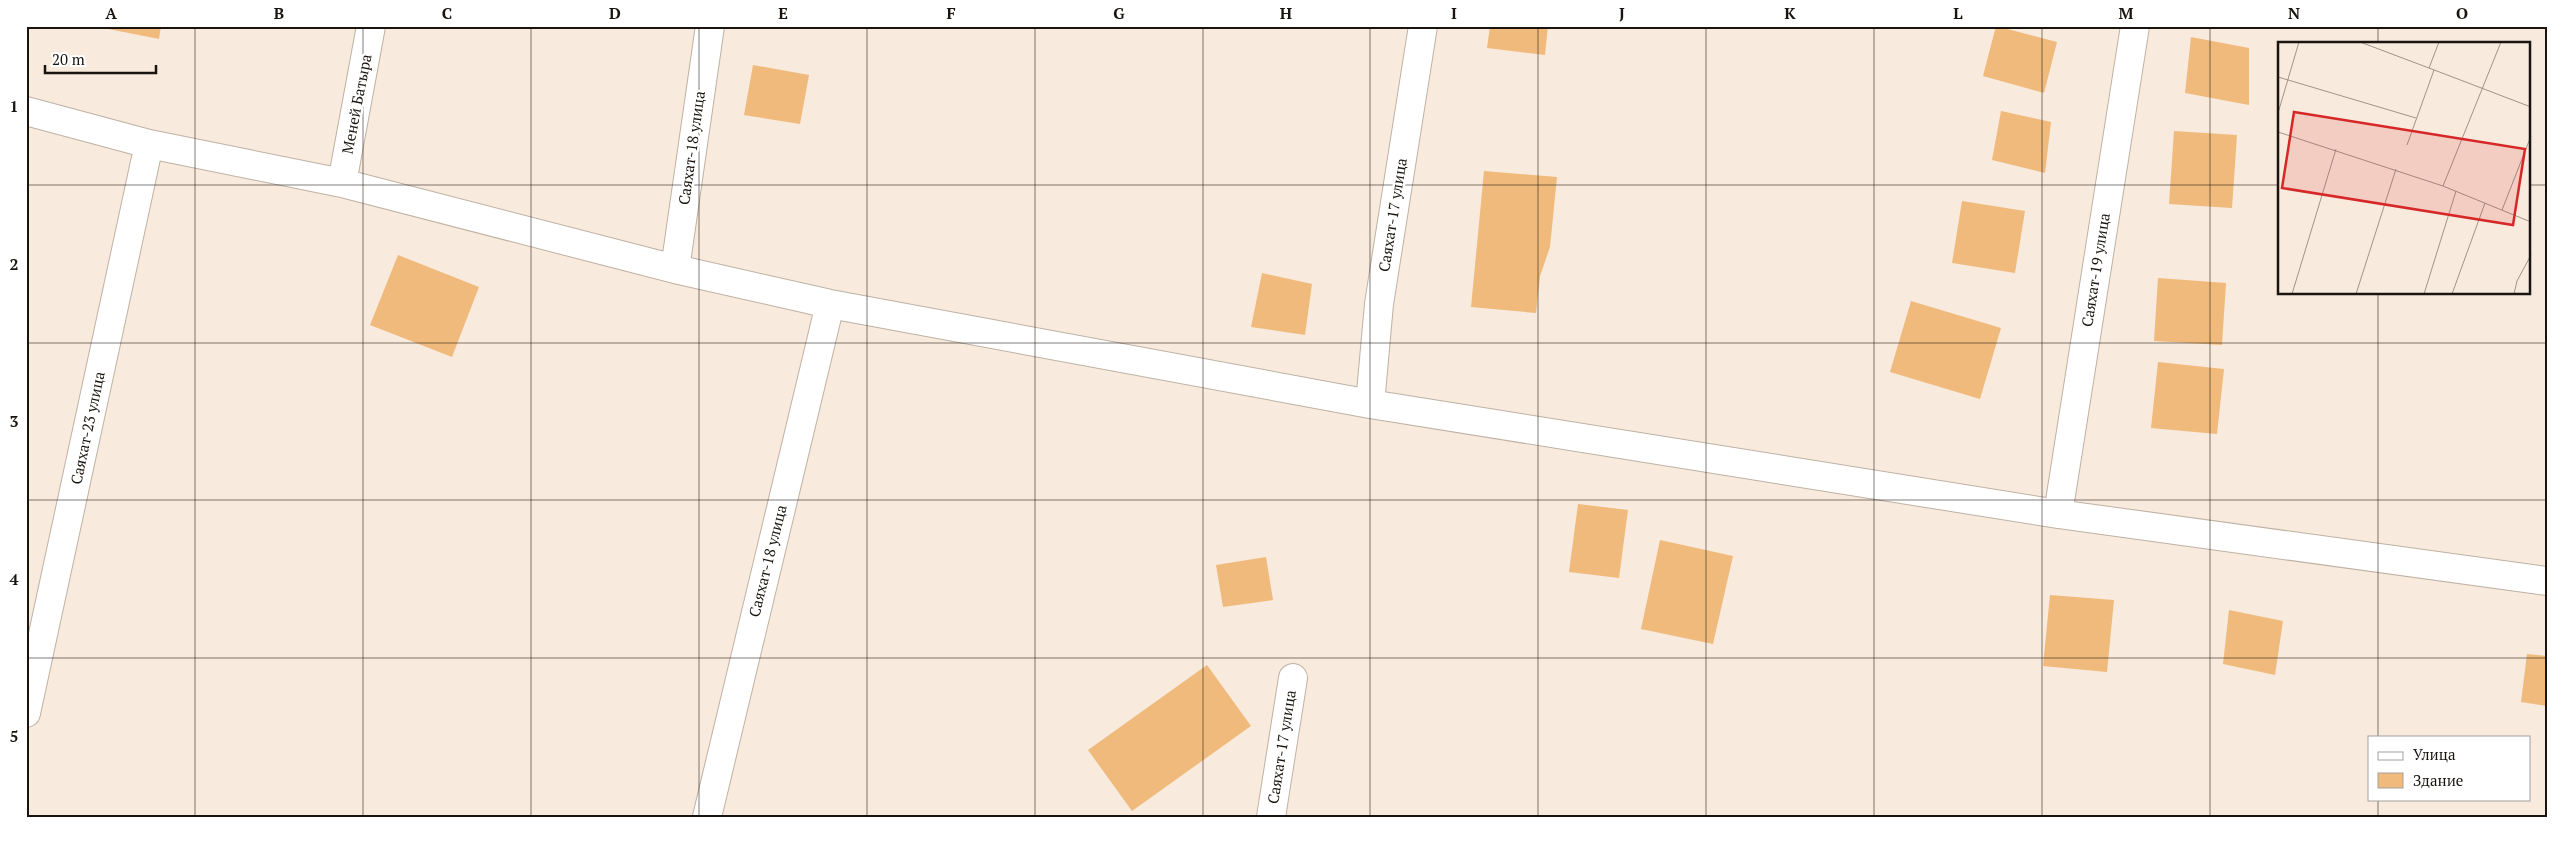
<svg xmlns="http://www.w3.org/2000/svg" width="2573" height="843" font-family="'PT Serif',serif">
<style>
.building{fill:#f0ba7c}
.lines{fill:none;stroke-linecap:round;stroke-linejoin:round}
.street-casing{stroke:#bfb1a3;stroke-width:30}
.street{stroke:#fff;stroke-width:28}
.grid{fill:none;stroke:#19140f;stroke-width:1;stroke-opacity:0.55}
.labels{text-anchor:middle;stroke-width:5;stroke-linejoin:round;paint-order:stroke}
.street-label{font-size:15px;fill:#19140f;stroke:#fff}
.inset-road{fill:none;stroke:#9f948a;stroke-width:1}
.view{fill:#d62828;fill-opacity:0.15;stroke:#d62828;stroke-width:2.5}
.inset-edge{fill:none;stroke:#19140f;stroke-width:2.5}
.neatline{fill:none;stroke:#19140f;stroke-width:2}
.grid-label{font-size:16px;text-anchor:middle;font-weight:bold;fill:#19140f}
</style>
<rect width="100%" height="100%" fill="#f8eadc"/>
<path class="building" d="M 93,26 L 161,26 L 159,39 Z
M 1490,26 L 1548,26 L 1545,55 L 1487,48 Z
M 1996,26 L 2057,42 L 2044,93 L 1983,76 Z
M 2191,37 L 2249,48 L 2249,105 L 2185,93 Z
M 753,65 L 809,75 L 800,124 L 744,115 Z
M 2001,111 L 2051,122 L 2045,173 L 1992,160 Z
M 2174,131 L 2237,135 L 2232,208 L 2169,204 Z
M 1484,171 L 1557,177 L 1550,247 L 1540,276 L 1536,313 L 1471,307 Z
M 1962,201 L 2025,211 L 2015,273 L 1952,263 Z
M 398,255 L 479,287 L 452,357 L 370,325 Z
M 1262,273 L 1312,284 L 1305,335 L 1251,327 Z
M 2158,278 L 2226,283 L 2222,345 L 2154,341 Z
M 1911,301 L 2001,328 L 1980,399 L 1890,372 Z
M 2158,362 L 2224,369 L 2217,434 L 2151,428 Z
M 1578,504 L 1628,510 L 1619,578 L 1569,572 Z
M 1660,540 L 1733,556 L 1713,644 L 1641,629 Z
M 1266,557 L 1273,600 L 1223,607 L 1216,565 Z
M 2050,595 L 2114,600 L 2107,672 L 2043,666 Z
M 2229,610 L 2283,621 L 2275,675 L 2223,664 Z
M 2527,654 L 2547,656 L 2547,706 L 2521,702 Z
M 1207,665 L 1251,726 L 1132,811 L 1088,750 Z"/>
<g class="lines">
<g class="street-casing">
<path id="street" d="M 26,111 L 149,144 L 342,183 L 675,269 L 830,304 L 1370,404 L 2058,514 L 2547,581
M 342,183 L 371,26
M 675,269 L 710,26
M 1370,404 L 1379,304 L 1423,26
M 2058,514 L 2135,26
M 26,713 L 149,144
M 707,817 L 830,304
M 1271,817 L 1293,678"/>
</g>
<use href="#street" class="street"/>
</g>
<path class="grid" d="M 195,26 L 195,817M 363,26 L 363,817M 531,26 L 531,817M 699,26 L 699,817M 867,26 L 867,817M 1035,26 L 1035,817M 1203,26 L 1203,817M 1370,26 L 1370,817M 1538,26 L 1538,817M 1706,26 L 1706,817M 1874,26 L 1874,817M 2042,26 L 2042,817M 2210,26 L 2210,817M 2378,26 L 2378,44M 26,185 L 2279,185M 2529,185 L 2547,185M 2378,294 L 2378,737M 26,343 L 2547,343M 26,500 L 2547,500M 26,658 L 2547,658M 2378,799 L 2378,817"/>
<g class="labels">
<g class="street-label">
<text transform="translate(357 104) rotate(-79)" y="5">Меней Батыра</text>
<text transform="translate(692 148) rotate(-82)" y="5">Саяхат-18 улица</text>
<text transform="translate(1393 215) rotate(-81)" y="5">Саяхат-17 улица</text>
<text transform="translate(2096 270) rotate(-81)" y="5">Саяхат-19 улица</text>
<text transform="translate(88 428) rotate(-78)" y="5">Саяхат-23 улица</text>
<text transform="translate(768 561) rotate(-76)" y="5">Саяхат-18 улица</text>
<text transform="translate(1282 747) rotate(-81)" y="5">Саяхат-17 улица</text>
</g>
</g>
<g transform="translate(2278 42)">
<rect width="252" height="252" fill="#f8eadc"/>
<path class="inset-road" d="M 82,0 L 151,26M 161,0 L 151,26 L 253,65M 0,35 L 138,76M 0,71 L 21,0M 0,90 L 165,144 L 253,180M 129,103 L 156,28M 165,144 L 223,0M 224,168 L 253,94M 14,252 L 58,107M 78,252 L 118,127M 146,252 L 178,149M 174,252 L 207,161M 236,252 L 239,239 L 253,213"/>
<path class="view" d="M 16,70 L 247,107 L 235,183 L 4,146 Z"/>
<rect width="252" height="252" class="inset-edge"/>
</g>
<rect width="2573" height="843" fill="none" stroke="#ffffff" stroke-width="55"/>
<rect x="2368" y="736" width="162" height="65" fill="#ffffff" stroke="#a3a19f"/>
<rect x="2378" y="752" width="25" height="8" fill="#ffffff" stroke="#a3a19f"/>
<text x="2413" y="760" font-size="15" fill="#19140f">Улица</text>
<rect x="2378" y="773" width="25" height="15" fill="#f0ba7c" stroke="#a3a19f"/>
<text x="2413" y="786" font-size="15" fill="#19140f">Здание</text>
<path d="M45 65v8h111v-8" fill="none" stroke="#19140f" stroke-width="2.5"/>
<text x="52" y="65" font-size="15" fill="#19140f" stroke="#ffffff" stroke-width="4" paint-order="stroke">20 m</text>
<rect x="28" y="28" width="2518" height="788" class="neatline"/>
<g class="grid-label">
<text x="111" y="19">A</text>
<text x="279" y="19">B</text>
<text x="447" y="19">C</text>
<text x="615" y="19">D</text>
<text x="783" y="19">E</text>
<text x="951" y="19">F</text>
<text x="1119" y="19">G</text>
<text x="1286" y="19">H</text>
<text x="1454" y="19">I</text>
<text x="1622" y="19">J</text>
<text x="1790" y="19">K</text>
<text x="1958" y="19">L</text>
<text x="2126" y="19">M</text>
<text x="2294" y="19">N</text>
<text x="2462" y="19">O</text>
<text x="14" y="112">1</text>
<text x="14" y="270">2</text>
<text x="14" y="427">3</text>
<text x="14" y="585">4</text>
<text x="14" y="742">5</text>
</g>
</svg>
